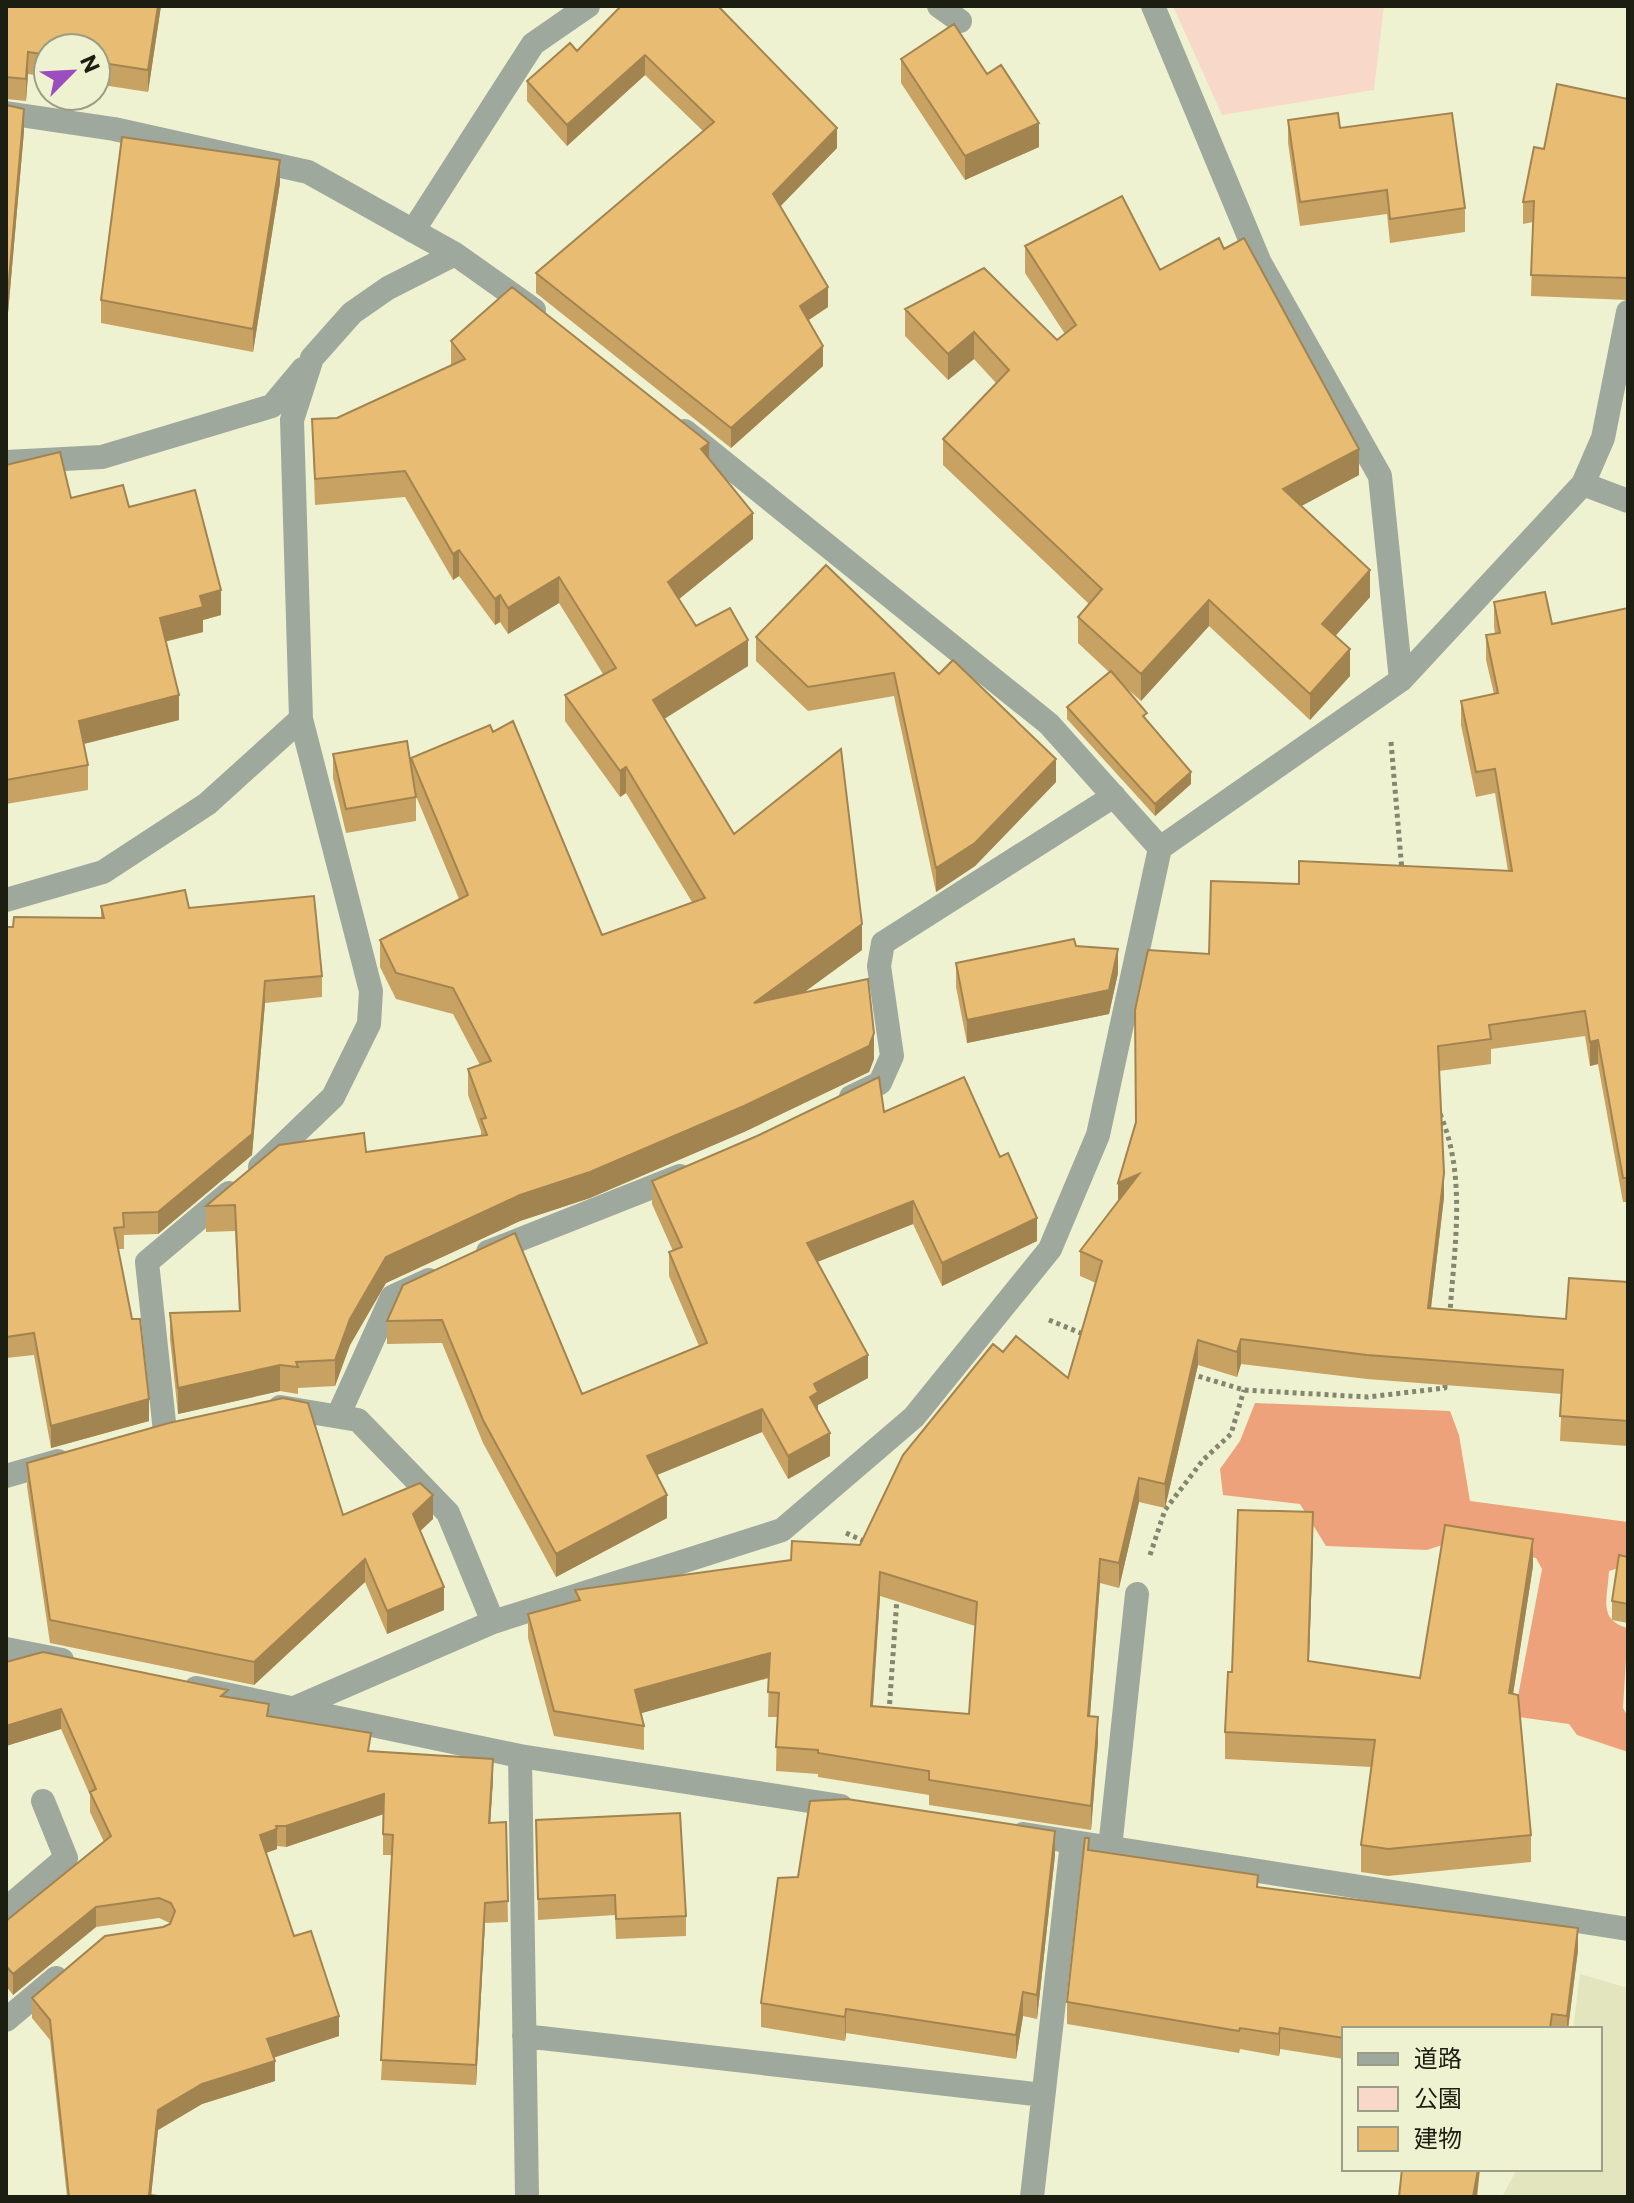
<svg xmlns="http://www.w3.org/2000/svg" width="1634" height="2203" font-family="Commissioner,'Noto Sans JP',sans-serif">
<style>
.built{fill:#e3e5be}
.green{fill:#f8d9c9}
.forest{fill:#eda27b}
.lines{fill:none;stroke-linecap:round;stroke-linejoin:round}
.path{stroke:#84866f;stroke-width:5;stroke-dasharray:4 4;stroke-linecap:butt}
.minor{stroke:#9ea89d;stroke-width:24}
.wall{fill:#c8a263;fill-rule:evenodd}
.shaded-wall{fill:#a28450}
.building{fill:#e8bc73;stroke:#a28450;stroke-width:2;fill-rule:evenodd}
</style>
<rect width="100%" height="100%" fill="#eff2d0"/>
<path class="built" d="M 1580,1974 L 1628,1988 L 1628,2197 L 1502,2197 L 1517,2169 L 1600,2169 L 1600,2029 L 1573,2029 Z"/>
<path class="green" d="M 1173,6 L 1384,6 L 1374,90 L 1222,115 Z"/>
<path class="forest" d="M 1255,1403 L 1450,1411 L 1459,1435 L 1470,1501 L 1628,1522 L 1628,1565 L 1609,1571 C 1608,1597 1597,1620 1628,1628 L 1623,1708 L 1628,1717 L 1628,1752 L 1577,1735 L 1569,1724 L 1519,1717 L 1515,1712 L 1542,1569 L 1536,1558 L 1445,1544 L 1427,1550 L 1326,1546 L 1300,1504 L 1223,1495 L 1220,1469 L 1240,1441 Z"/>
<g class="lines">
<path class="path" d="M 1391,742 L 1402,871
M 1440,1114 C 1467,1176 1454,1248 1450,1313
M 1049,1320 L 1088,1336
M 1191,1374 L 1244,1390 L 1368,1397 L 1445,1388 L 1445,1379
M 846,1533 L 866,1542
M 1150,1555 L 1165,1510 L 1203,1460 L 1231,1434 L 1244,1390
M 889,1712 L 897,1598"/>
<path class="minor" d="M 939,6 L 960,21
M 1153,6 L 1260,263 L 1380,476 L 1401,680
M 6,113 L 114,129 L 308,172 L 455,254 L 534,310
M 413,231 L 533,44 L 588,6
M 685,431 L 1049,724 L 1160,848
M 6,462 L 102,457 L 272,406 L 303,369
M 1583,484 L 1628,501
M 6,900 L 103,872 L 207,804 L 301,719
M 851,1097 L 880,1083 L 892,1056 L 879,966 L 883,943 L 1114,796
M 260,1167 L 333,1097 L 369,1024 L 371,991 L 301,719 L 292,420 L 312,358 L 352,313 L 388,288 L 455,254
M 488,1252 L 680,1176
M 280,1407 L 358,1420 L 448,1513 L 493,1622
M 338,1416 L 392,1297 L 429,1280
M 165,1432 L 147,1262 L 229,1193
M 6,1476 L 58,1461
M 6,1649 L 62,1660
M 196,1688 L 520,1756 L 841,1806
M 292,1709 L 493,1622 L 782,1530 L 914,1417 L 1050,1249 L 1098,1135 L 1160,848 L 1401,680 L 1583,484 L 1603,438 L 1628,312
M 520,1756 L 527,2197
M 1023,1834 L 1628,1929
M 1110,1848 L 1137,1594
M 6,1909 L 66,1858 L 43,1801
M 6,2020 L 56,1978
M 524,2036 L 1043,2095
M 1032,2197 L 1072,1842"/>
</g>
<path class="wall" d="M 6,6 L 161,6 L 148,92 L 96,84 L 96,48 L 48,48 L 48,77 L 28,74 L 26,101 L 6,99 Z
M 621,6 L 837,148 L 780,206 L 828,307 L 808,320 L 823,366 L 731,448 L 536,293 L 536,273 L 703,131 L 645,75 L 567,146 L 527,101 L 527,81 L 577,51 Z
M 901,59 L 1039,147 L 965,180 L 901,83 Z
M 1628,99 L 1628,300 L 1531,296 L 1533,222 L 1523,224 L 1523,202 Z
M 6,105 L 24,131 L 8,313 L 6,313 Z
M 1288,120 L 1340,128 L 1465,208 L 1465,232 L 1390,243 L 1387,214 L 1300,226 L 1288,143 Z
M 280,183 L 253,352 L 101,323 L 101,300 Z
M 1025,246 L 1160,270 L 1359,475 L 1301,506 L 1370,597 L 1335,636 L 1350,676 L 1310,720 L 1209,626 L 1141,701 L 1122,684 L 1191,784 L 1155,816 L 1067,719 L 1067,707 L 1109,672 L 1078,643 L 1078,617 L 1089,604 L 943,465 L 943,439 L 996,383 L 974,359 L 948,380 L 905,336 L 905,309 L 1057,340 L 1065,334 L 1025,273 Z
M 451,341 L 709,458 L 753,539 L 679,599 L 696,626 L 748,666 L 664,719 L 734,834 L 862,950 L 804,992 L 874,1059 L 869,1072 L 744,1132 L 590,1198 L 520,1221 L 386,1283 L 350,1345 L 335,1386 L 298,1388 L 298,1394 L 280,1391 L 178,1414 L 170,1339 L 170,1313 L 239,1311 L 235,1231 L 206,1232 L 206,1206 L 366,1152 L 481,1136 L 481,1131 L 468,1095 L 468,1069 L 480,1065 L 453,1014 L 396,999 L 380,967 L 380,940 L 459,899 L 416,796 L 416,821 L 346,833 L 333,778 L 333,754 L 411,765 L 411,758 L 493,732 L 602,935 L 692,902 L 626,793 L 620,797 L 565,721 L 565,695 L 603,674 L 559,603 L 508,634 L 500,622 L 495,625 L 459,576 L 453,580 L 405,497 L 315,505 L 312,419 L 337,418 L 451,366 Z
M 6,465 L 71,498 L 129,507 L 221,615 L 203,620 L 203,632 L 166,641 L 179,720 L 84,744 L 88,765 L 88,790 L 6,804 Z
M 1494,602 L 1552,624 L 1628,608 L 1628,1202 L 1623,1202 L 1598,1064 L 1590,1066 L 1585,1036 L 1491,1049 L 1491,1064 L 1439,1071 L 1444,1197 L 1431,1308 L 1566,1319 L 1628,1282 L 1628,1446 L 1560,1441 L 1562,1394 L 1367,1379 L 1241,1364 L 1237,1377 L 1198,1365 L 1165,1508 L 1139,1502 L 1119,1588 L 1100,1583 L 1090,1717 L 1098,1742 L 1091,1830 L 929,1805 L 929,1795 L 818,1777 L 818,1774 L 776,1771 L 777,1717 L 768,1717 L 769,1678 L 641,1713 L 644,1726 L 644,1750 L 554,1736 L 528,1638 L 528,1614 L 575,1601 L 575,1590 L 791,1560 L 860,1545 L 1003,1352 L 1068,1378 L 1096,1283 L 1080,1276 L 1080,1251 L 1118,1201 L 1209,954 L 1299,884 L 1508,871 L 1495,793 L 1476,797 L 1461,725 L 1461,701 L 1494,694 L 1486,660 L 1486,635 L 1495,634 L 1494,626 ZM 880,1596 L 975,1626 L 969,1714 L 873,1706 Z
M 756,637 L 939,674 L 1056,782 L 975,866 L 936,892 L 894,696 L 808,711 L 756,661 Z
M 101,906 L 189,908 L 322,976 L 322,997 L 265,1003 L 252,1155 L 158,1234 L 124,1235 L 124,1249 L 118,1249 L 149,1421 L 51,1448 L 34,1355 L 6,1358 L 6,927 L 101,918 Z
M 1076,946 L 1118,973 L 1109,1014 L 967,1043 L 956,987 L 956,963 Z
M 884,1112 L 1037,1241 L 942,1286 L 913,1224 L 817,1262 L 868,1378 L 818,1405 L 818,1412 L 830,1456 L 788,1479 L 762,1432 L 657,1475 L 667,1518 L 556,1577 L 483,1443 L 442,1343 L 387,1344 L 387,1321 L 403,1285 L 582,1394 L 699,1346 L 669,1276 L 669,1252 L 673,1251 L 652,1204 L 652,1181 Z
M 27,1463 L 343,1515 L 433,1519 L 420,1531 L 444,1610 L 387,1634 L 365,1582 L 254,1685 L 50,1643 L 27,1486 Z
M 1313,1539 L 1309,1661 L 1420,1678 L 1533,1566 L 1513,1694 L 1531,1835 L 1531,1862 L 1388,1876 L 1361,1872 L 1361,1845 L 1371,1767 L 1225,1759 L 1225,1732 L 1232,1672 Z
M 1628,1557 L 1628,1623 L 1612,1620 L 1612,1601 Z
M 6,1662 L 228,1697 L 269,1716 L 371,1751 L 493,1779 L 490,1823 L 506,1822 L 508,1922 L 485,1923 L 476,2085 L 381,2080 L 392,1855 L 383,1855 L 383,1814 L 286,1847 L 277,1846 L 277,1849 L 266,1853 L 294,1936 L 339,2036 L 273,2057 L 275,2081 L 202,2104 L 158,2130 L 151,2195 L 167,2197 L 67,2197 L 50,2040 L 32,2018 L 32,1998 L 170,1923 L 159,1918 L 96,1927 L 13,1995 L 6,1986 L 6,1921 L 104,1842 L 90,1812 L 90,1795 L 61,1729 L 6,1746 Z
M 1626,1690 L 1628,1691 L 1628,1709 L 1626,1709 Z
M 536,1820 L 686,1916 L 686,1936 L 616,1939 L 615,1915 L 538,1920 Z
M 1089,1850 L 1257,1887 L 1578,1950 L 1568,2029 L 1344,2029 L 1344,2059 L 1280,2049 L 1279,2056 L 1240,2049 L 1239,2053 L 1067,2024 L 1067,2002 Z
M 1055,1855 L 1037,2019 L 1023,2016 L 1016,2059 L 846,2033 L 845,2041 L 761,2027 L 761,2003 L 798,1877 Z"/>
<path class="shaded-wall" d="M 158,6 L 161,6 L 148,92 L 148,70 Z
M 28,52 L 28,74 L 26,101 L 26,79 Z
M 645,55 L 645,75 L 567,146 L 567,125 Z
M 24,109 L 24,131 L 8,313 L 8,291 Z
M 1039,123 L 1039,147 L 965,180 L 965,156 Z
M 837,128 L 837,148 L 773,214 L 773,194 Z
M 280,160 L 280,183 L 253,352 L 253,329 Z
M 828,287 L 828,307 L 800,326 L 800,306 Z
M 974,332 L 974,359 L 948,380 L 948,354 Z
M 823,346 L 823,366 L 731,448 L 731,428 Z
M 709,443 L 709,469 L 701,449 Z
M 1359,449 L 1359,475 L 1283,516 L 1283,489 Z
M 753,513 L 753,539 L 668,608 L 668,582 Z
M 459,550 L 459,576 L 453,580 L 453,554 Z
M 1370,570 L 1370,597 L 1322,651 L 1322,624 Z
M 559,577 L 559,603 L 508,634 L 508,608 Z
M 221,590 L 221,615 L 203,620 L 203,632 L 160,643 L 160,618 L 200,596 Z
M 500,595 L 500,622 L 495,625 L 495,599 Z
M 1209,600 L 1209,626 L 1141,701 L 1141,674 Z
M 748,640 L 748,666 L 653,726 L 653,700 Z
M 1350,649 L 1350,676 L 1310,720 L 1310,694 Z
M 179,695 L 179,720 L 79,745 L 79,721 Z
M 1056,759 L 1056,782 L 975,866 L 936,892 L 936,868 Z
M 626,767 L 626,793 L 620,797 L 620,771 Z
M 1191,772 L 1191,784 L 1155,816 L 1155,804 Z
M 862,924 L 862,950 L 754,1029 L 754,1003 Z
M 1118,949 L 1118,973 L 1109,1014 L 967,1043 L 967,1020 Z
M 265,981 L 265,1003 L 252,1155 L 158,1234 L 158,1212 Z
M 874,1033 L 874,1059 L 869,1072 L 744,1132 L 590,1198 L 520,1221 L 386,1283 L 350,1345 L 335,1386 L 335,1360 L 350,1319 L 386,1257 Z
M 1598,1040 L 1598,1064 L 1590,1066 L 1590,1042 Z
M 1444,1173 L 1444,1197 L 1428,1333 L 1428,1308 Z
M 1139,1174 L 1118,1207 L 1118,1183 Z
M 913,1201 L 913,1224 L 807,1266 L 807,1243 Z
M 1037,1218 L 1037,1241 L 942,1286 L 942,1263 Z
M 1241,1339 L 1241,1364 L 1237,1377 L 1237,1352 Z
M 1198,1340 L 1198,1365 L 1165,1508 L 1165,1484 Z
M 868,1355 L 868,1378 L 818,1405 L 818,1415 L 810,1397 L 814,1384 Z
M 280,1365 L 280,1391 L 178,1414 L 178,1388 Z
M 149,1399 L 149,1421 L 51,1448 L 51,1426 Z
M 762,1409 L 762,1432 L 647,1479 L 647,1456 Z
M 830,1433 L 830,1456 L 788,1479 L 788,1456 Z
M 1139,1478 L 1139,1502 L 1119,1588 L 1119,1563 Z
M 433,1495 L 433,1519 L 413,1538 L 413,1514 Z
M 667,1495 L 667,1518 L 556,1577 L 556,1554 Z
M 1313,1512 L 1313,1539 L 1308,1688 L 1308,1661 Z
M 1533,1539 L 1533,1566 L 1509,1720 L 1509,1693 Z
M 365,1559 L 365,1582 L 254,1685 L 254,1662 Z
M 1100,1559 L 1100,1583 L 1088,1741 L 1088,1716 Z
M 880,1572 L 880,1596 L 871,1730 L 871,1706 Z
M 444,1587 L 444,1610 L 387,1634 L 387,1611 Z
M 770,1653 L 770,1677 L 635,1715 L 635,1690 Z
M 61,1709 L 61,1729 L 6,1746 L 6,1726 Z
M 1098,1717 L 1098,1742 L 1091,1830 L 1091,1806 Z
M 493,1759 L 493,1779 L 489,1843 L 489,1823 Z
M 384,1794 L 384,1814 L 286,1847 L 286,1826 Z
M 277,1829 L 277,1849 L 260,1855 L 260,1835 Z
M 1055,1831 L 1055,1855 L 1037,2019 L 1037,1995 Z
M 485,1903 L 485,1923 L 476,2085 L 476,2065 Z
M 96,1907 L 96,1927 L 13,1995 L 13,1974 Z
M 1578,1928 L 1578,1950 L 1568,2029 L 1567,2029 L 1567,2016 Z
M 1023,1992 L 1023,2016 L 1016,2059 L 1016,2035 Z
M 846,2009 L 846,2033 L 845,2041 L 845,2017 Z
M 339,2016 L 339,2036 L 267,2060 L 267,2039 Z
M 1280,2028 L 1280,2049 L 1279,2056 L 1279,2034 Z
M 275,2061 L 275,2081 L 202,2104 L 158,2130 L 151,2197 L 149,2197 L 158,2110 L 202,2084 Z
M 1478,2169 L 1480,2169 L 1477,2197 L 1473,2197 Z"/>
<path class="building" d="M 6,6 L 158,6 L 148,70 L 96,62 L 96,48 L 48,48 L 48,55 L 28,52 L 26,79 L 6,77 Z
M 621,6 L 718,6 L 837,128 L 773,194 L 828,287 L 800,306 L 823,346 L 731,428 L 536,273 L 714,122 L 645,55 L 567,125 L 527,81 L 570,43 L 577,51 Z
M 954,24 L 987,74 L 1001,65 L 1039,123 L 965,156 L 901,59 Z
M 1557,84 L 1628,99 L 1628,278 L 1531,275 L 1534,201 L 1523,202 L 1534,147 L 1544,149 Z
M 6,105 L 24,109 L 8,291 L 6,291 Z
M 1338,113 L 1340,128 L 1452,113 L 1465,208 L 1390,219 L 1387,190 L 1300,202 L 1288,120 Z
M 122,137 L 280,160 L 253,329 L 101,300 Z
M 1122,196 L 1160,270 L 1219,238 L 1224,249 L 1244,238 L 1359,449 L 1283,489 L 1370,570 L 1322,624 L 1350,649 L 1310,694 L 1209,600 L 1141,674 L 1078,617 L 1102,589 L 943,439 L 1009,370 L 974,332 L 948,354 L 905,309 L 984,268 L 1057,340 L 1076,325 L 1025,246 Z
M 512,287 L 709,443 L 701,449 L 753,513 L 668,582 L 696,626 L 730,608 L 748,640 L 653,700 L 734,834 L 841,749 L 862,924 L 754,1003 L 868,979 L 874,1033 L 869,1046 L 744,1106 L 590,1172 L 520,1195 L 386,1257 L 350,1319 L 335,1360 L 296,1362 L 298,1367 L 280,1365 L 178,1388 L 170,1313 L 240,1311 L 235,1205 L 206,1206 L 279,1145 L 364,1133 L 366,1152 L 487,1135 L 481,1119 L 486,1118 L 468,1069 L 491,1061 L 453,988 L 396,973 L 380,940 L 468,895 L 411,758 L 490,725 L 493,732 L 513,721 L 602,935 L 705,898 L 626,767 L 620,771 L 565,695 L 616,668 L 559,577 L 508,608 L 500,595 L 495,599 L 459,550 L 453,554 L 405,471 L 315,479 L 312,419 L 337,418 L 465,359 L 451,341 Z
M 60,452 L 71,498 L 123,485 L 129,507 L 195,490 L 221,590 L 200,596 L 203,607 L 160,618 L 179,695 L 79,721 L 88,765 L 6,780 L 6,465 Z
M 826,565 L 939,674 L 953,660 L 1056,759 L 975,843 L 936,868 L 894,673 L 808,687 L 756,637 Z
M 1545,592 L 1552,624 L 1628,608 L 1628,1178 L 1623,1178 L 1598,1040 L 1590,1042 L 1585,1011 L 1489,1025 L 1491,1039 L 1438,1046 L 1444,1173 L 1428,1308 L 1566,1319 L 1569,1278 L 1628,1282 L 1628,1421 L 1560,1416 L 1563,1370 L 1367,1355 L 1241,1339 L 1237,1352 L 1198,1340 L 1165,1484 L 1139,1478 L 1119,1563 L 1100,1559 L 1088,1716 L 1098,1717 L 1091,1806 L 929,1780 L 929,1771 L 818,1753 L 818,1750 L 776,1747 L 779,1693 L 768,1692 L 770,1653 L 635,1690 L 644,1726 L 554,1711 L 528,1614 L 580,1600 L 575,1590 L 791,1560 L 792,1541 L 860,1545 L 903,1455 L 993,1344 L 1003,1352 L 1016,1336 L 1068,1378 L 1102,1261 L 1080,1251 L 1139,1174 L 1118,1183 L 1136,1122 L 1135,1010 L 1148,950 L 1209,954 L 1211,881 L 1299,884 L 1299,861 L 1512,871 L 1495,769 L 1476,772 L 1461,701 L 1498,693 L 1486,635 L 1500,633 L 1494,602 ZM 880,1572 L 977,1602 L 969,1714 L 871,1706 Z
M 1111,671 L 1147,713 L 1143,716 L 1191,772 L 1155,804 L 1067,707 Z
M 407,741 L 416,797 L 346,809 L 333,754 Z
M 185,890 L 189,908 L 314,896 L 322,976 L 265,981 L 252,1134 L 158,1212 L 123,1213 L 124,1227 L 114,1228 L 132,1319 L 140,1319 L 149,1399 L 51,1426 L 34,1333 L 6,1337 L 6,927 L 13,927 L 14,917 L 104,918 L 101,906 Z
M 1074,939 L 1076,946 L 1118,949 L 1109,990 L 967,1020 L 956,963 Z
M 879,1077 L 884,1112 L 964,1077 L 1000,1157 L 1008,1153 L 1037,1218 L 942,1263 L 913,1201 L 807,1243 L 868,1355 L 814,1384 L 818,1392 L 810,1397 L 830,1433 L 788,1456 L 762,1409 L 647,1456 L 667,1495 L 556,1554 L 483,1420 L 442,1320 L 387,1321 L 403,1285 L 515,1233 L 582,1394 L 707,1343 L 669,1252 L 682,1247 L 652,1181 L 757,1136 Z
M 283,1398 L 308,1403 L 343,1515 L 420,1483 L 433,1495 L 413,1514 L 444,1587 L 387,1611 L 365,1559 L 254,1662 L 50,1620 L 27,1463 L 169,1423 Z
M 1238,1510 L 1313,1512 L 1308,1661 L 1420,1678 L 1445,1525 L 1533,1539 L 1509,1693 L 1518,1695 L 1531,1835 L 1388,1849 L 1361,1845 L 1375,1740 L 1225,1732 L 1228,1672 L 1232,1672 Z
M 1619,1555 L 1628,1557 L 1628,1604 L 1612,1601 Z
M 43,1652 L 228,1690 L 221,1696 L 269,1704 L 267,1716 L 371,1733 L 368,1751 L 493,1759 L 489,1823 L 506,1822 L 508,1901 L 485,1903 L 476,2065 L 381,2060 L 393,1835 L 383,1834 L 384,1794 L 286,1826 L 276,1826 L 277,1829 L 260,1835 L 294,1936 L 311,1931 L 339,2016 L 267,2039 L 275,2061 L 202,2084 L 158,2110 L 149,2195 L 167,2197 L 69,2197 L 50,2020 L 32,1998 L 105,1936 L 163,1927 L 170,1924 L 175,1911 L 171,1903 L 159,1898 L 96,1907 L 13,1974 L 6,1966 L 6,1921 L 111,1836 L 90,1792 L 96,1789 L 61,1709 L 6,1726 L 6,1662 Z
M 847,1799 L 1055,1831 L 1037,1995 L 1023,1992 L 1016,2035 L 846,2009 L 845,2017 L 761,2003 L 778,1878 L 798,1877 L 810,1801 Z
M 680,1813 L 686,1916 L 616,1919 L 615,1895 L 538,1899 L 536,1820 Z
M 1085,1838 L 1089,1838 L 1088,1850 L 1258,1875 L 1257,1887 L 1578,1928 L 1567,2016 L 1552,2014 L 1550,2029 L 1344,2029 L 1344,2038 L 1280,2028 L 1279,2034 L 1240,2028 L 1239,2031 L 1067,2002 Z
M 1402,2169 L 1478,2169 L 1473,2197 L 1399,2197 Z"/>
<rect width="1634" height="2203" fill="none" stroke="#1d1e12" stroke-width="16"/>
<rect x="1342" y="2027" width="260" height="144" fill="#eff2d0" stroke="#9b9d84" stroke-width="2"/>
<rect x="1358" y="2053" width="40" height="12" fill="#9ea89d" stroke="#9b9d84" stroke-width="2"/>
<text x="1414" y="2067" font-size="24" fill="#1d1e12">道路</text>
<rect x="1358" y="2087" width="40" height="24" fill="#f8d9c9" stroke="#9b9d84" stroke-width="2"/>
<text x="1414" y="2107" font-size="24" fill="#1d1e12">公園</text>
<rect x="1358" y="2127" width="40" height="24" fill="#e8bc73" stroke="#9b9d84" stroke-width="2"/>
<text x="1414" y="2147" font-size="24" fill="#1d1e12">建物</text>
<g transform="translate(72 72) rotate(66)"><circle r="38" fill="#eff2d0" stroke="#9b9d84" stroke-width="2"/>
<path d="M0-6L14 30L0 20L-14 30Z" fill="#9c4dbe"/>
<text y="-12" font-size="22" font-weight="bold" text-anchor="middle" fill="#1d1e12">N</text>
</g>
</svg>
